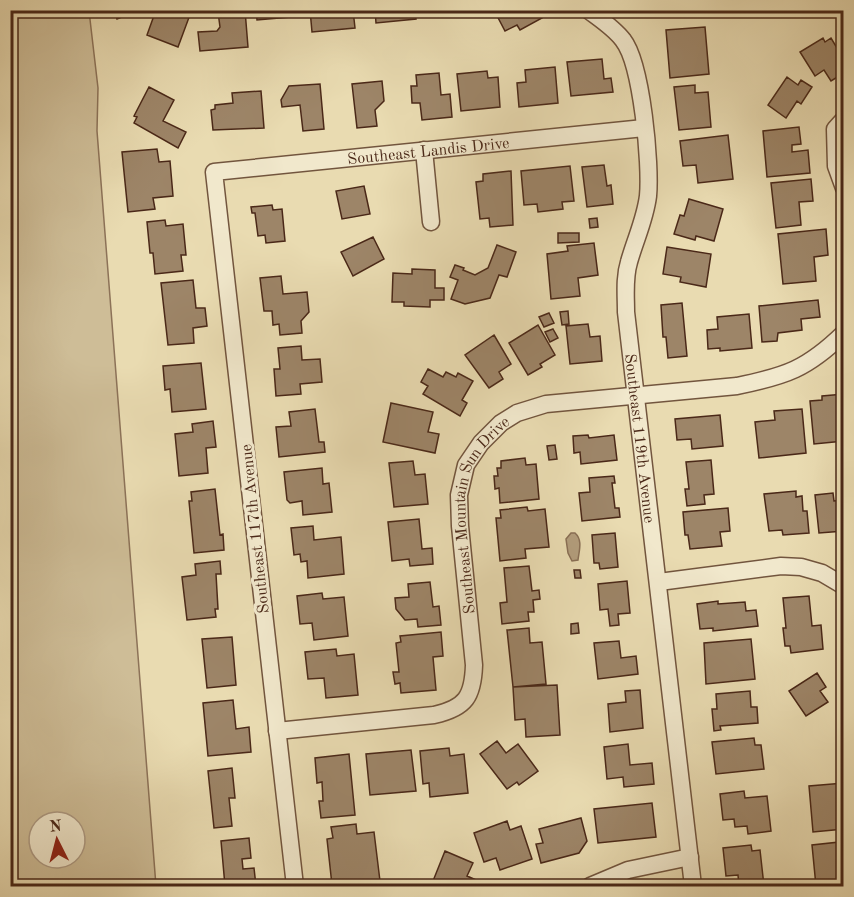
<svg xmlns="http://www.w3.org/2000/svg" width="854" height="897" font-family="'Old Standard TT',serif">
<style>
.green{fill:#cebd97;stroke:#8c7258;stroke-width:1.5;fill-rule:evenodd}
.water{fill:#b39e7d;stroke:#896f55;stroke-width:1.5}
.building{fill:#9d8568;stroke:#4a2818;stroke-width:1.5}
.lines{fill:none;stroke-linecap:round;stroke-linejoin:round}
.street-casing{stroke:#72553e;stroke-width:19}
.street{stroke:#f1e8cc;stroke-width:16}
.labels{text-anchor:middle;stroke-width:6;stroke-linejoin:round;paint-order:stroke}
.street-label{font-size:16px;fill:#4a2818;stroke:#f1e8cc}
</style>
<rect width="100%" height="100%" fill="#e9dbb1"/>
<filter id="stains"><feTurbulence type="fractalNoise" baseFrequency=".00333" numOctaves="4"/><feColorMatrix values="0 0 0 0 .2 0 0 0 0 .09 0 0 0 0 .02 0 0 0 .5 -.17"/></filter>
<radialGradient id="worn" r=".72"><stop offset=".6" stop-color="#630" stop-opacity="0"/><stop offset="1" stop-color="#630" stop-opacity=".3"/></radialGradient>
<path class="green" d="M 10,11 L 89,11 L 98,88 L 97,131 L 156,886 L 11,886 ZM 39,822 L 75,822 L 75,858 L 39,858 Z"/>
<path class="water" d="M 571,533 L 575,533 C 583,540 579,551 578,560 L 572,561 L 568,553 L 566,539 Z"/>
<path class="building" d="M 114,10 L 139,10 L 117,19 Z
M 156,10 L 166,13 L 167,10 L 191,12 L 178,47 L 147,35 Z
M 245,10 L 248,47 L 200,51 L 198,32 L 217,31 L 220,27 L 218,12 Z
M 256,10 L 301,10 L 302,16 L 257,20 Z
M 310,10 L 353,10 L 355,28 L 312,32 Z
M 375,10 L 415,10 L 416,19 L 376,23 Z
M 458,10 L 481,10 L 481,12 L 458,14 Z
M 494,10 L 537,10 L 542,18 L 520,30 L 517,25 L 505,31 Z
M 705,27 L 709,74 L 670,78 L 666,30 Z
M 823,38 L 825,42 L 831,38 L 840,53 L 844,51 L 844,73 L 831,81 L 824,70 L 815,76 L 800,52 Z
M 602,59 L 604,79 L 611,78 L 613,92 L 571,96 L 567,62 Z
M 555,67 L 558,103 L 519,107 L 517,83 L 526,82 L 525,70 Z
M 487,71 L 488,78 L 498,77 L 500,107 L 461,111 L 457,74 Z
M 439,73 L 441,95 L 450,94 L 452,117 L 422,120 L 420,103 L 412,103 L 411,86 L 417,86 L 416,75 Z
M 787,77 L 798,85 L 801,80 L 812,87 L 801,104 L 797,101 L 786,118 L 768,105 Z
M 382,81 L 384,101 L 375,110 L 377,126 L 357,128 L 352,84 Z
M 320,84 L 324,129 L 303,131 L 300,105 L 282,107 L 281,100 L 289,86 Z
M 695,85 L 695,93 L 708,92 L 711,127 L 679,130 L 674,87 Z
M 149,87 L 174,100 L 163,121 L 186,132 L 178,148 L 134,123 L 137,117 L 134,116 Z
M 261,91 L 264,128 L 213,130 L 211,110 L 215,109 L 215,105 L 233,103 L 232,93 Z
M 799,127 L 801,144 L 792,145 L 792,152 L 808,150 L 810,173 L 767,177 L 763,131 Z
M 728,135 L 733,179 L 698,183 L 696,165 L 683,166 L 680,141 Z
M 157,149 L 159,162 L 170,161 L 173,196 L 153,198 L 155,209 L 128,212 L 122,152 Z
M 604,165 L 607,186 L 611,185 L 613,204 L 587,207 L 582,167 Z
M 570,166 L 574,201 L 562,202 L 563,209 L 538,212 L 537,204 L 524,205 L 521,171 Z
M 511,171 L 513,225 L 490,227 L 489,218 L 480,219 L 476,182 L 483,181 L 483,174 Z
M 811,179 L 813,201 L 799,202 L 801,225 L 776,228 L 771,183 Z
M 364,186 L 370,214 L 342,219 L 336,191 Z
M 689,199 L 723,209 L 714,241 L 696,236 L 695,240 L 674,234 L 680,215 L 684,216 Z
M 272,205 L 273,210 L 282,209 L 285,241 L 266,243 L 265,235 L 258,236 L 255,213 L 252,213 L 251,207 Z
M 597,218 L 598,227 L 590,228 L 589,219 Z
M 165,220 L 166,226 L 183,224 L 186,255 L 181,255 L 183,271 L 155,274 L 153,253 L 150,253 L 147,222 Z
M 826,229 L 828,255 L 814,257 L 816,281 L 783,284 L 778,234 Z
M 558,233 L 579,233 L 579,242 L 558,243 Z
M 373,237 L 384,259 L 353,276 L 341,252 Z
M 594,243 L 598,275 L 578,278 L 580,296 L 551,299 L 547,254 L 568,251 L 567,246 Z
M 497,245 L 516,252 L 507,277 L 499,275 L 490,298 L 465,304 L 451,299 L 458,280 L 450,277 L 455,265 L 464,268 L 463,270 L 475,275 L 488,268 Z
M 667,247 L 711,254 L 706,287 L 680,282 L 681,277 L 663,274 Z
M 412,269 L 435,270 L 435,288 L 444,288 L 444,300 L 430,300 L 430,307 L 404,306 L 404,302 L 392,302 L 393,273 L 412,274 Z
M 281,276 L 283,294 L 307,292 L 309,312 L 301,321 L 302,333 L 280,335 L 279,324 L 273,325 L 272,311 L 264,311 L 260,278 Z
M 193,280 L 196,308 L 205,308 L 207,326 L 193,328 L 194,343 L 168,345 L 161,283 Z
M 818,300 L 820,317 L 801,319 L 802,330 L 778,333 L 777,341 L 762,342 L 759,306 Z
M 682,303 L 687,356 L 668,358 L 666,337 L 663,337 L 661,305 Z
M 568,311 L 569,324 L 562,325 L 560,312 Z
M 549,313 L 554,323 L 544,327 L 539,317 Z
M 749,314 L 752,348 L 720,351 L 720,348 L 708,349 L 707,330 L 718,329 L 717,317 Z
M 588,324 L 590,337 L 600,336 L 602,361 L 570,364 L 566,326 Z
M 538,325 L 555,355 L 540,364 L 542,367 L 528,375 L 509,343 Z
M 553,329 L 558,338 L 550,342 L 545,332 Z
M 494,335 L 511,364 L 499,372 L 503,379 L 489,388 L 465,355 Z
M 301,346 L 302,360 L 320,359 L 322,382 L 300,384 L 301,394 L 276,396 L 274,369 L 280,369 L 278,348 Z
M 201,363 L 206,409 L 172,412 L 170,389 L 165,390 L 163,366 Z
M 428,369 L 443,377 L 446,372 L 456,377 L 458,373 L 473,381 L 462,400 L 467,403 L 460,416 L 423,394 L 428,386 L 421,382 Z
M 844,394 L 844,398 L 841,399 L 844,441 L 814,444 L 810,401 L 822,400 L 822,396 Z
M 391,403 L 433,412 L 428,432 L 439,434 L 435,453 L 383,442 Z
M 315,409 L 319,442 L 324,442 L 325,452 L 279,457 L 276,427 L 291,426 L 289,412 Z
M 802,409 L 806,453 L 759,458 L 755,422 L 775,420 L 774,411 Z
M 720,415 L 723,446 L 692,449 L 691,439 L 677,440 L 675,419 Z
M 213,421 L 216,447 L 206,448 L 208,473 L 179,476 L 175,434 L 193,432 L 192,424 Z
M 588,435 L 589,438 L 614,435 L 617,460 L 581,464 L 580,452 L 574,453 L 573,436 Z
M 555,445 L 557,459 L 549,460 L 547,446 Z
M 525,458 L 526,465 L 536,464 L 539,499 L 500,503 L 499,488 L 495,489 L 494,476 L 498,476 L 497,468 L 501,468 L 501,461 Z
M 711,460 L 714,494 L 704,495 L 705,504 L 687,506 L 685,489 L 689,489 L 686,462 Z
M 413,461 L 415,475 L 425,474 L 428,504 L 394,507 L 389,463 Z
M 322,468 L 323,484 L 329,483 L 332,512 L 303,515 L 302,501 L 290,503 L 287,500 L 284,472 Z
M 614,476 L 615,483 L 612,483 L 615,508 L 619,508 L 620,517 L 582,521 L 579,493 L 590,492 L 589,478 Z
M 215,489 L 220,535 L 223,534 L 224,550 L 194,553 L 189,501 L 192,501 L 191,492 Z
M 796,491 L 796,497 L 802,496 L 803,511 L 807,511 L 809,533 L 783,535 L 782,530 L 769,531 L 764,494 Z
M 833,493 L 834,501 L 844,500 L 844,531 L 819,533 L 815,495 Z
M 527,507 L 528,511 L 545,509 L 549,547 L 525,549 L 526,558 L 500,561 L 496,518 L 501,518 L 500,510 Z
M 728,508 L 730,531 L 720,532 L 722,546 L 690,549 L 688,535 L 685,535 L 683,512 Z
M 419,519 L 422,549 L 432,548 L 433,564 L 410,566 L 409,559 L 392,561 L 388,522 Z
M 313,526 L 314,540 L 341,537 L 344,574 L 308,578 L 307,561 L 301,562 L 300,554 L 294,555 L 291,528 Z
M 615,533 L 618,567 L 600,569 L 599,563 L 594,563 L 592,535 Z
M 220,561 L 221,574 L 216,574 L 218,609 L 215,609 L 216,617 L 187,620 L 182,577 L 196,575 L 195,564 Z
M 529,566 L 532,591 L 539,590 L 540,599 L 533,600 L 534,612 L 528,612 L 529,621 L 502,624 L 500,603 L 507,602 L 504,568 Z
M 574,570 L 580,570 L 581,578 L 575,578 Z
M 627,581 L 630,613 L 618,614 L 619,625 L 610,626 L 608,609 L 600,610 L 598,584 Z
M 430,582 L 433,607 L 439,606 L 441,625 L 418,627 L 417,619 L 405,620 L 396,609 L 395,598 L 409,597 L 408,584 Z
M 322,593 L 323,599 L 344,597 L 348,636 L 314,640 L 312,623 L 300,624 L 297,596 Z
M 809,596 L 812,626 L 821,625 L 823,649 L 791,653 L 790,646 L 785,646 L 783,628 L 786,628 L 783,598 Z
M 718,601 L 718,604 L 745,602 L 746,611 L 756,610 L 758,626 L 713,631 L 713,628 L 700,629 L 697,604 Z
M 578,623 L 579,633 L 571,634 L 571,624 Z
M 529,628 L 530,643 L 542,642 L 546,684 L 513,687 L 507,630 Z
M 441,632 L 443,656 L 433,657 L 436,690 L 401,693 L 400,683 L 395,684 L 393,672 L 399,672 L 396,643 L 401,642 L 400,636 Z
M 232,637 L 236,685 L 207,688 L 202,639 Z
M 751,639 L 755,679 L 706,684 L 704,643 Z
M 619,641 L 621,658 L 636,656 L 638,674 L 598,679 L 594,643 Z
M 336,649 L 337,656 L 354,654 L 358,695 L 326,698 L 324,678 L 308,679 L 305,652 Z
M 817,673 L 826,687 L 820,691 L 828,702 L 806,716 L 789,691 Z
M 557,685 L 560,735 L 526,737 L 525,719 L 515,720 L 513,687 Z
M 640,690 L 643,728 L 610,732 L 608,704 L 626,702 L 625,691 Z
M 750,691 L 751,707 L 757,707 L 758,723 L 720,726 L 721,730 L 714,731 L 712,709 L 717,709 L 716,694 Z
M 233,700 L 236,729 L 249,727 L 251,752 L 208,756 L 203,703 Z
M 843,703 L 844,703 L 844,738 L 838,737 Z
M 754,738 L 755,745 L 761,745 L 764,769 L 716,774 L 712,742 Z
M 497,741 L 506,753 L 518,744 L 538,771 L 519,785 L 517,782 L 507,789 L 480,754 Z
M 628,744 L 630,765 L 652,763 L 654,784 L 624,787 L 623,777 L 607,779 L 604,747 Z
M 449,748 L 450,756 L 464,754 L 468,793 L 430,797 L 429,783 L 423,784 L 420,751 Z
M 411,750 L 416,791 L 370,795 L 366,754 Z
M 349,754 L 355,815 L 321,818 L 319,801 L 323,801 L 322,782 L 317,783 L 315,758 Z
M 232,768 L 235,798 L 229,798 L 232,826 L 214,828 L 208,771 Z
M 844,783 L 844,829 L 813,832 L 809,786 Z
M 744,791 L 745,798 L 767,796 L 771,831 L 748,834 L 747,826 L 735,827 L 734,819 L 723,820 L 720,794 Z
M 652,803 L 656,837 L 598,843 L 594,809 Z
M 581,818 L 587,841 L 579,853 L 541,863 L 536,844 L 543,843 L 539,829 Z
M 507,821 L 510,830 L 521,826 L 532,859 L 500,870 L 496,858 L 484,862 L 474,833 Z
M 356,824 L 357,834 L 374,832 L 380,881 L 332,885 L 327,839 L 333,838 L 331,827 Z
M 844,836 L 844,886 L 816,886 L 812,845 L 839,842 L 838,837 Z
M 249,838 L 251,858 L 242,859 L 243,869 L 254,868 L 256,886 L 225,886 L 221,841 Z
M 751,845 L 752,851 L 760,850 L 764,886 L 739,886 L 738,875 L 726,876 L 723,848 Z
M 445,851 L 473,863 L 467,876 L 483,883 L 482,886 L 447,886 L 433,881 Z"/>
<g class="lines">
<g class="street-casing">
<g id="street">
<path id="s1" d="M 588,10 C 600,19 614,28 623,40 C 642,64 651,165 648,196 C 645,220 635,240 629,262 C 624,278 626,295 626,312 L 693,886"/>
<path d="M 844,119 L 835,129 L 836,166 L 844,188"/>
<path d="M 424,150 L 431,222"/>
<path d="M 659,582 L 781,566 L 801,567 L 822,573 L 844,586"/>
<path id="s2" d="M 277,731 L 434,715 C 466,708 473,696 474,665 L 460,526 L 459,495 L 466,465 L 481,443 L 501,423 L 517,413 L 546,404 L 737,386 C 786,376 807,369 844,333"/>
<path id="s3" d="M 295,886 L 214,172 L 644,128"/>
<path d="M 590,886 L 628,870 L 690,857"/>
</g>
</g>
<use href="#street" class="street"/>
</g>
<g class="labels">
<g class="street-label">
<text dy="6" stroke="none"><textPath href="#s3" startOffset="934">Southeast Landis Drive</textPath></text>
<text dy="6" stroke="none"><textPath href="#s1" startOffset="452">Southeast 119th Avenue</textPath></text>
<text dy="6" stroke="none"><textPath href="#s2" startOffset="387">Southeast Mountain Sun Drive</textPath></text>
<text transform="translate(254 529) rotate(-96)" y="6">Southeast 117th Avenue</text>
</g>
</g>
<rect width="854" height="897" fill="none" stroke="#e9dbb1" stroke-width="36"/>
<rect x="12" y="12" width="830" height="873" fill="none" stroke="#4a2818" stroke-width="3"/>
<rect x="18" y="18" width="818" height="861" fill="none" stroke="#4a2818" stroke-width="1.5"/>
<g transform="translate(57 840) rotate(354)"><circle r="28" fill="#f1e8cc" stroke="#ae9b84" stroke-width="1.5"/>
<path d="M0-4.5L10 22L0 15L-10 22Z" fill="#8f2418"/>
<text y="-9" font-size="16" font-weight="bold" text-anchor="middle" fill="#4a2818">N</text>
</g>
<rect width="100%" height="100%" filter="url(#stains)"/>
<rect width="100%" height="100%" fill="url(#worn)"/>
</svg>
